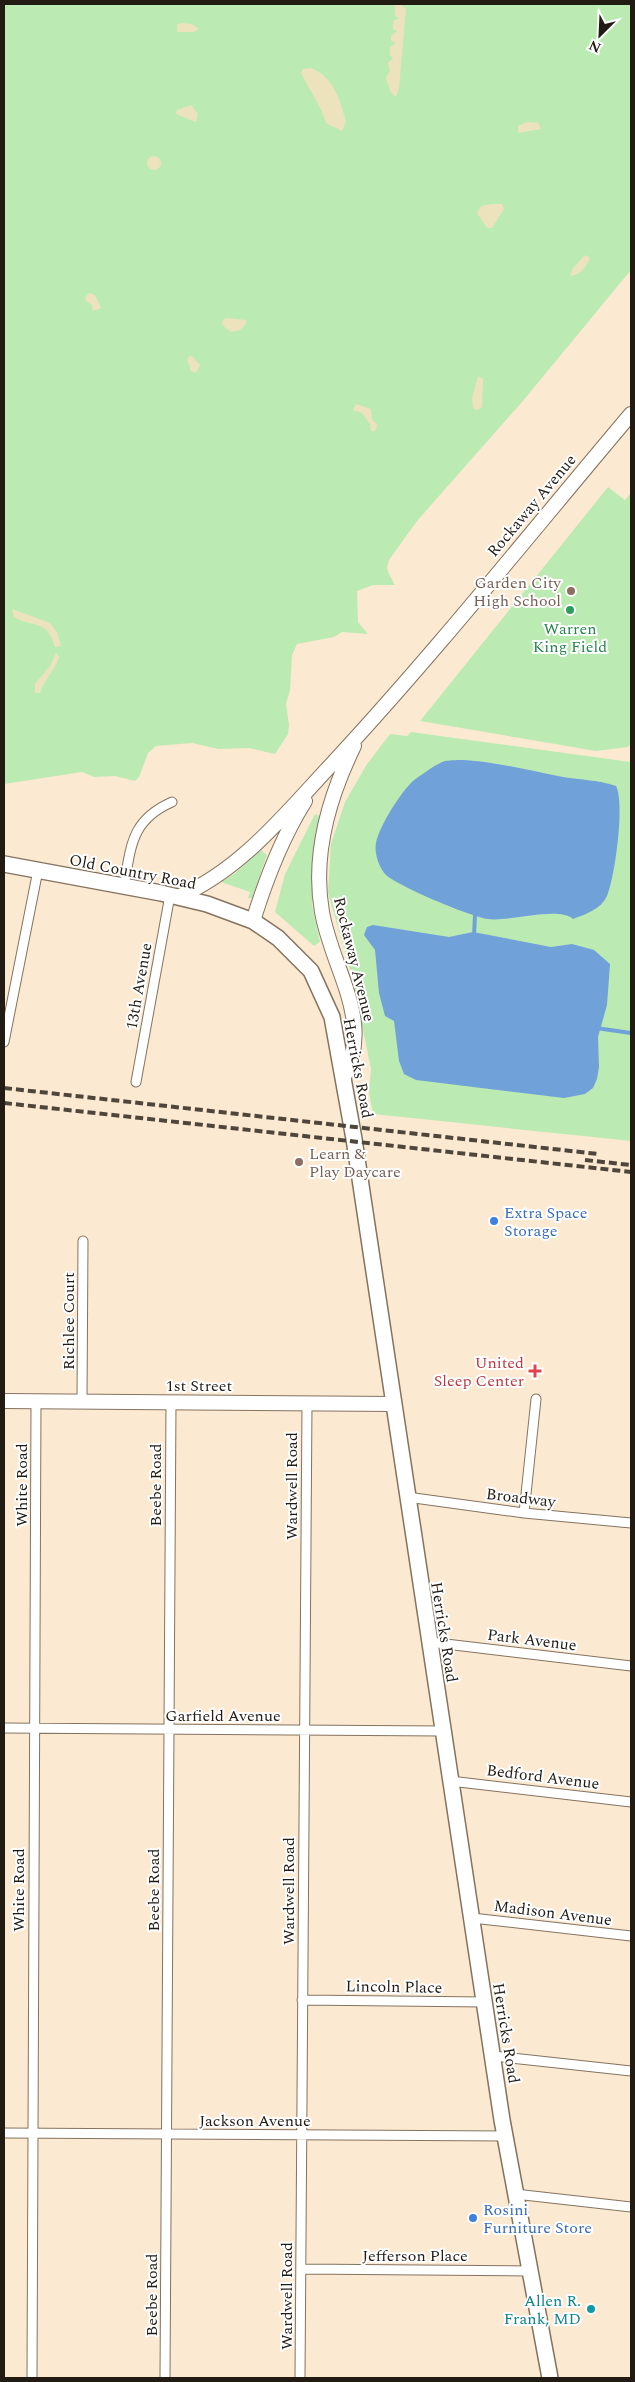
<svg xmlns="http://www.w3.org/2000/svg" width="635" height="2382" font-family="Spectral,serif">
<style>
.green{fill:#bceab3}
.sand{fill:#ece3bd}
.water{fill:#71a1d9}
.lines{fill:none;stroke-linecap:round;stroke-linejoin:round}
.stream{stroke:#71a1d9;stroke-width:4}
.street-casing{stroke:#84735f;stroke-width:11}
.secondary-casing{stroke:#84735f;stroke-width:16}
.primary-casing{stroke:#84735f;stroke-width:18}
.street{stroke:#fff;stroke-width:9}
.secondary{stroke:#fff;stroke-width:14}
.primary{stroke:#fff;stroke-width:15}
.rail{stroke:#4e463b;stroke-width:4;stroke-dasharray:8 4;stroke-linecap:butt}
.education-dot{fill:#8d6e63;stroke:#fff;stroke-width:2}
.leisure-dot{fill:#2e9e5b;stroke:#fff;stroke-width:2}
.shop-dot{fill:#3f7fe0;stroke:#fff;stroke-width:2}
.health-dot{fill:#e0444e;stroke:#fff;stroke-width:2}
.culture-dot{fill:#0f9aa8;stroke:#fff;stroke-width:2}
.labels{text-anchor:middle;stroke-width:4;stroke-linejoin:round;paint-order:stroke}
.street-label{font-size:16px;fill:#211b13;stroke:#fff}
.education-label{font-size:16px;fill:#785e54;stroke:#fff;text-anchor:end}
.leisure-label{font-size:16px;fill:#27864d;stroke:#fff}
.shop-label{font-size:16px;fill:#366cbe;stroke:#fff;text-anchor:start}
.health-label{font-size:16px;fill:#be3a42;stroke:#fff;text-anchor:end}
.culture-label{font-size:16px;fill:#0d838f;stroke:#fff;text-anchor:end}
</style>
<rect width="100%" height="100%" fill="#fce9d2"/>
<path class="green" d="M 4,4 L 631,4 L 631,270 L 522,402 L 417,521 L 389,560 L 387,568 L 389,574 L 395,585 L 373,585 L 357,591 L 358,622 L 368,634 L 342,632 L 334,637 L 297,644 L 292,655 L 290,690 L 286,704 L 289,725 L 288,734 L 275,754 L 249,748 L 218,749 L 192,743 L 156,746 L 148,753 L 139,777 L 135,781 L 115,776 L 94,777 L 82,772 L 4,784 Z
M 608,487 L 625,500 L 631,493 L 631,743 L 628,747 L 596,751 L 420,721 Z
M 411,732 L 631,762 L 631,1141 L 373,1114 L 369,1092 L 371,1069 L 352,976 L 328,893 L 331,844 L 345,802 L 367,764 L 390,734 L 407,736 Z
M 315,814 L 322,817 L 312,860 L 312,905 L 320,942 L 314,946 L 275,912 L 285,874 Z
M 261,850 L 267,855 L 252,898 L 248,898 L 250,892 L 221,882 L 234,874 Z"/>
<path class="sand" d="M 395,4 L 401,4 L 406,9 L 399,88 L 396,97 L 390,91 L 386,78 L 390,71 L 388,63 L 393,58 L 390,55 L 390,47 L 396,44 L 391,40 L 391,36 L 397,31 L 393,29 L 393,21 L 399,18 L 395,16 Z
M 181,23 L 192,24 L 199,29 L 193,32 L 177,32 L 177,25 Z
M 311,68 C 334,77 340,100 346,122 L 342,131 L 326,123 C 321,105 309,90 301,73 L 303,69 Z
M 191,105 L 198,114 L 196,122 L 176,114 L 177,110 Z
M 527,122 L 538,123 L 541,129 L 518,133 L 518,126 Z
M147 163a7 7 0 1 1 14 0a7 7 0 1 1-14 0Z
M 493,204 L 502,204 L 504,209 L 492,228 L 487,228 L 477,213 L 481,206 Z
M 585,255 L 590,258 C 587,266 579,276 570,276 L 573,268 Z
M 89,293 L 95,295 L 101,308 L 93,311 L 92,305 L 86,301 L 85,297 Z
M 226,318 L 246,320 L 246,324 L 240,330 L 231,332 L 222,325 L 223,320 Z
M 191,355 L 200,365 L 196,373 L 191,371 L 187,359 Z
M 478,376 L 483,379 L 482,407 L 477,410 L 473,408 L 472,398 Z
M 356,404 L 371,409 L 372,419 L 377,425 L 375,431 L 371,431 L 370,424 L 362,413 L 353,410 Z
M 12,609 L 50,623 L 57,632 L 61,646 L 55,647 C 47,619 34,628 14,617 Z
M 56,653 L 59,657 C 55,671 44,679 40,693 L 35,693 L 35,684 L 50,666 Z"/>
<path class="water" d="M 464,760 C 498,762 530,771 563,777 C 581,780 599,780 616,786 C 625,803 615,877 607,896 C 601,909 586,914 573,919 C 558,906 510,922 488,919 C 469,916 400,887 386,875 C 379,868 374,853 376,843 C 379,827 400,793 413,781 C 421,775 436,764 445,761 C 451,760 459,760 464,760 Z
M 373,925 L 449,937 L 473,932 L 551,947 L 572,944 L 594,950 L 610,964 L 607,1005 L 598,1037 L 599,1067 L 597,1079 L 593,1088 L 585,1094 L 564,1098 L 416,1080 L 404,1074 L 399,1061 L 394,1021 L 385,1016 L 379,993 L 375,950 L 364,935 L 367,927 Z"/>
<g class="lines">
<path class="stream" d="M 474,936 L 475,915
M 596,1028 L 631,1033"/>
<g class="street-casing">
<path id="street" d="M 124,886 C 131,846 131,820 172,802
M 4,1042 L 38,870
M 136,1082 L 170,895
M 82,1401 L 83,1241
M 407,1497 L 524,1513 L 631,1523
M 524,1513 L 536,1399
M 429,1642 L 631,1666
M 4,1728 L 443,1731
M 450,1781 L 631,1802
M 472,1918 L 631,1936
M 302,2000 L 485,2002
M 493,2056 L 631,2071
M 4,2133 L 506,2136
M 515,2194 L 631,2207
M 301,2269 L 529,2271
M 32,2378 L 36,1401
M 165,2378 L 171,1402
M 300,2378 L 307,1403"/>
</g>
<g class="secondary-casing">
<path id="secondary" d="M 178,897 C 241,870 286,813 331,765 C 436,652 532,531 631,414
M 253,921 C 266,879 281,839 305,801
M 343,1079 C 375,1021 332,970 322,912 C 312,855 329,797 354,746
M 4,1401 L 394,1404"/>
</g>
<g class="primary-casing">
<path id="primary" d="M 4,864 L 161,893 L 207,904 L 253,921 L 278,938 L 311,971 L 332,1017 L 354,1139 L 502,2120 L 550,2378"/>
</g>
<use href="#street" class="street"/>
<use href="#secondary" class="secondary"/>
<use href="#primary" class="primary"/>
<path class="rail" d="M 4,1088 L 598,1154
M 4,1103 L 631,1172
M 585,1160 L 631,1165"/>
</g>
<g class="education-dot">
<circle cx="571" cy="591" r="5"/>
<circle cx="299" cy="1162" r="5"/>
</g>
<circle class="leisure-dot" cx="570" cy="610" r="5"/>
<g class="shop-dot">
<circle cx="494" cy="1221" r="5"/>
<circle cx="473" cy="2218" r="5"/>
</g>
<path class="health-dot" d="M532.5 1363.5h5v5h5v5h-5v5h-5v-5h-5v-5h5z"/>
<circle class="culture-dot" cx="591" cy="2309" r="5"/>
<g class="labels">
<g class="street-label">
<text transform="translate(531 505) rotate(-50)" y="6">Rockaway Avenue</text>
<text transform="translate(133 871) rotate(11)" y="6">Old Country Road</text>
<text transform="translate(355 959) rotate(76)" y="6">Rockaway Avenue</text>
<text transform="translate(138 986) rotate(-80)" y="6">13th Avenue</text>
<text transform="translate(359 1068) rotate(79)" y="6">Herricks Road</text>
<text transform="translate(68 1321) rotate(-90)" y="6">Richlee Court</text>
<text x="199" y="1391">1st Street</text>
<text transform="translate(21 1485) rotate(-90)" y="6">White Road</text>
<text transform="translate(155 1485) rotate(-90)" y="6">Beebe Road</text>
<text transform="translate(291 1486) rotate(-90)" y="6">Wardwell Road</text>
<text transform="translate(521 1497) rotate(7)" y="6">Broadway</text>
<text transform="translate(445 1632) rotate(81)" y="6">Herricks Road</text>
<text transform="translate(532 1639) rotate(7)" y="6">Park Avenue</text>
<text x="223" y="1721">Garfield Avenue</text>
<text transform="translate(543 1776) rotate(7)" y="6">Bedford Avenue</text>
<text transform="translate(18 1890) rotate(-90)" y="6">White Road</text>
<text transform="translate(153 1890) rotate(-90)" y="6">Beebe Road</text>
<text transform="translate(288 1891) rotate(-90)" y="6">Wardwell Road</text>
<text transform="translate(553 1912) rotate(7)" y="6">Madison Avenue</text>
<text transform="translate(394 1986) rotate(1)" y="6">Lincoln Place</text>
<text transform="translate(507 2033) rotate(81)" y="6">Herricks Road</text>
<text x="255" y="2126">Jackson Avenue</text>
<text x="415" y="2261">Jefferson Place</text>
<text transform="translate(151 2295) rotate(-90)" y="6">Beebe Road</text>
<text transform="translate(286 2296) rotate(-90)" y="6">Wardwell Road</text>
</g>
<g class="education-label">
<text x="561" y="588">Garden City<tspan x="561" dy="18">High School</tspan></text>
<text x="309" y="1159" text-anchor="start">Learn &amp;<tspan x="309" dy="18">Play Daycare</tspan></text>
</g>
<g class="leisure-label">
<text x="570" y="634">Warren<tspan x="570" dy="18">King Field</tspan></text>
</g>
<g class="shop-label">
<text x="504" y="1218">Extra Space<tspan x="504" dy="18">Storage</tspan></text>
<text x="483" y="2215">Rosini<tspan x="483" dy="18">Furniture Store</tspan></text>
</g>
<g class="health-label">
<text x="524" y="1368">United<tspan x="524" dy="18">Sleep Center</tspan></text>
</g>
<g class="culture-label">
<text x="581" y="2306">Allen R.<tspan x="581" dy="18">Frank, MD</tspan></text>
</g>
</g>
<rect width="635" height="2382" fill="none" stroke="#211b13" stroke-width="10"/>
<g transform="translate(600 35) rotate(204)" stroke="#ffffff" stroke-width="4" paint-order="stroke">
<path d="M0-4L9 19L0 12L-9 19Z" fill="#211b13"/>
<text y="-8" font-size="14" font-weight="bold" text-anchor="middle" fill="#211b13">N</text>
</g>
</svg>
